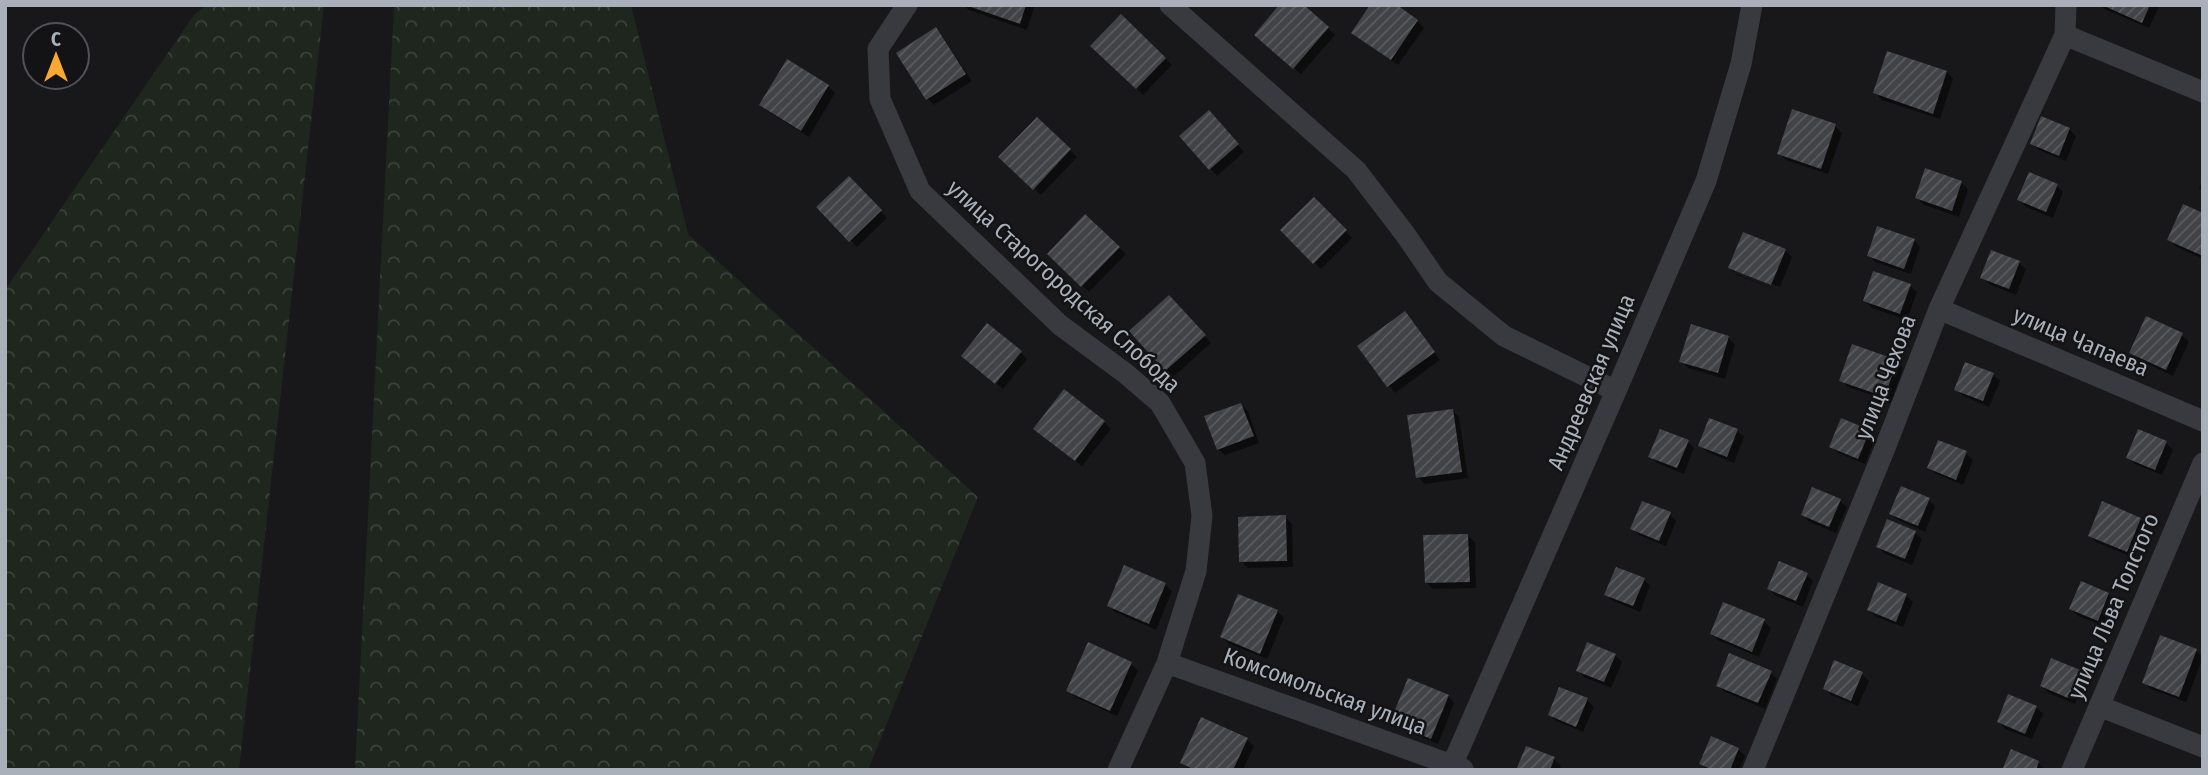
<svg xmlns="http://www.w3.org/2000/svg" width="2208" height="775" font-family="'Fira Sans Condensed',sans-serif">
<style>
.forest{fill:url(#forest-crowns)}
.shadow{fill:#0007}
.building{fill:url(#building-hatch)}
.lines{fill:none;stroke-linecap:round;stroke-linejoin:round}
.minor{stroke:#393a3f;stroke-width:21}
.labels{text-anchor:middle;stroke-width:5;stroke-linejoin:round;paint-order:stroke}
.street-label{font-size:23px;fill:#aab0ba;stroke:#131315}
</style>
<defs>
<pattern id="forest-crowns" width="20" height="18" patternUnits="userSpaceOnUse" patternTransform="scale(1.75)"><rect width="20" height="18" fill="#1e261e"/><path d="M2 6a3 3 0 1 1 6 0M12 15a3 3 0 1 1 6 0" fill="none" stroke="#3c433d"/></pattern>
<pattern id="building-hatch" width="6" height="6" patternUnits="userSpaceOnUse" patternTransform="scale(1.75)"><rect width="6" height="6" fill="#424347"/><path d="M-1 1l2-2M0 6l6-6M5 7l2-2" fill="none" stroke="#5b5c5f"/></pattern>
</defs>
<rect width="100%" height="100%" fill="#18181a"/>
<path class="forest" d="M 206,5 L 324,5 L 239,770 L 5,770 L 5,290 L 194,15 Z
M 394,5 L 631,5 L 688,234 L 978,497 L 868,770 L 355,770 Z"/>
<path class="shadow" d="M 963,5 L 1035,5 L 1027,30 L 969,10 Z
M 2100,5 L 2160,5 L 2149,28 L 2104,9 Z
M 1121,16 L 1172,65 L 1143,95 L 1093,46 Z
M 1417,21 L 1424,28 L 1398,65 L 1353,33 Z
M 1328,28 L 1335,35 L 1301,74 L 1263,41 Z
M 935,29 L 942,36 L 972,81 L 934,105 L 928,99 Z
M 1947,72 L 1953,79 L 1940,119 L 1882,100 L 1875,93 Z
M 828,86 L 835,93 L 809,137 L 768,111 L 761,105 Z
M 1793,112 L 1835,126 L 1842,133 L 1828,174 L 1786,160 L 1779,153 Z
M 1037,119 L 1077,157 L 1041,195 L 1001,157 Z
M 1215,119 L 1244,152 L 1217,176 L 1181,136 Z
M 2069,129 L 2076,136 L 2066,161 L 2039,150 L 2032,144 Z
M 1926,170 L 1961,183 L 1968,189 L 1959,217 L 1924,205 L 1917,198 Z
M 849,178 L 887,218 L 857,247 L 818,207 Z
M 2203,179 L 2203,192 L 2199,188 Z
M 2057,186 L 2063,192 L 2053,218 L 2026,207 L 2019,200 Z
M 1314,199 L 1352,238 L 1321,269 L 1282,230 Z
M 2203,214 L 2203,259 L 2175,246 L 2169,240 Z
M 1085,216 L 1126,254 L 1089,292 L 1049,254 Z
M 1914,240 L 1920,247 L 1911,274 L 1875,262 L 1869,255 Z
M 1785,250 L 1792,257 L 1780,287 L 1735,270 L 1735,273 L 1778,291 L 1737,275 L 1730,268 Z
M 2019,263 L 2026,269 L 2016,295 L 1989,284 L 1982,277 Z
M 1910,286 L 1917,292 L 1907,320 L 1872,308 L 1865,301 Z
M 1176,304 L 1211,343 L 1173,377 L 1132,331 Z
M 1411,320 L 1440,360 L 1395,393 L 1359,346 Z
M 1692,327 L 1729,338 L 1735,345 L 1725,379 L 1688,368 L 1681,361 Z
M 2182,335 L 2189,342 L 2173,376 L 2138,359 L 2131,353 Z
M 1021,353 L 1027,359 L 1003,389 L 970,362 Z
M 1896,361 L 1903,368 L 1891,402 L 1848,387 L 1841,380 Z
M 1993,375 L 2000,381 L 1989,407 L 1963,396 L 1956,389 Z
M 1241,405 L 1248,411 L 1259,443 L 1225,455 L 1218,449 Z
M 1452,410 L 1459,417 L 1468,478 L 1425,484 L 1418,477 Z
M 1104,422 L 1111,429 L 1082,466 L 1035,429 Z
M 1737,431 L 1744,437 L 1734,463 L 1707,452 L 1700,445 Z
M 1869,432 L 1875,439 L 1865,464 L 1838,453 L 1831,446 Z
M 1688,442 L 1694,448 L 1684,474 L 1657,463 L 1650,456 Z
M 2166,443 L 2173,450 L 2162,475 L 2135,464 L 2128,457 Z
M 1966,453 L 1973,460 L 1963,485 L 1936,474 L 1929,468 Z
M 1928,499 L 1935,506 L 1925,532 L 1898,520 L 1891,514 Z
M 1840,501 L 1847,507 L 1836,533 L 1809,522 L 1803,515 Z
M 1670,514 L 1676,521 L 1666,546 L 1639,535 L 1632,529 Z
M 1285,517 L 1292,524 L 1293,567 L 1248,568 L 1241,561 Z
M 2140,519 L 2147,526 L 2134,558 L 2096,542 L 2090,536 Z
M 1888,522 L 1915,533 L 1922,539 L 1912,565 L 1885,554 L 1878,547 Z
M 1468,536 L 1475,542 L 1476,588 L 1433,589 L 1426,582 Z
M 1807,575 L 1813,581 L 1803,607 L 1776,596 L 1769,589 Z
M 1644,580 L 1650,586 L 1640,612 L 1613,601 L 1606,595 Z
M 1165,584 L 1172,591 L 1156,630 L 1115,612 L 1109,606 Z
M 2108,594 L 2115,601 L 2105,627 L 2078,616 L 2071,609 Z
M 1906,595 L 1913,602 L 1903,627 L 1876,617 L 1869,610 Z
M 1724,604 L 1764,621 L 1771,628 L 1759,657 L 1719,641 L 1712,634 Z
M 1277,611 L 1284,618 L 1267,659 L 1229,644 L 1222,637 Z
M 2196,651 L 2203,657 L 2186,702 L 2151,689 L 2144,682 Z
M 1615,655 L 1622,662 L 1611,688 L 1584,677 L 1578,670 Z
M 1131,664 L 1138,671 L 1117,716 L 1075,697 L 1068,690 Z
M 2079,672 L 2086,678 L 2075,704 L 2048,693 L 2042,686 Z
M 1771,673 L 1777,679 L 1765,709 L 1725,692 L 1718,686 Z
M 1862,674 L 1869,681 L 1858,706 L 1831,695 L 1825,688 Z
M 1448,696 L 1454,703 L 1438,744 L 1399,728 L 1392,721 Z
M 1587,700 L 1594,707 L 1583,732 L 1556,721 L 1550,715 Z
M 2036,707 L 2043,714 L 2032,739 L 2005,729 L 1999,722 Z
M 1247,740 L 1254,746 L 1243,770 L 1190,770 L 1182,763 Z
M 1738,749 L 1745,756 L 1739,770 L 1707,770 L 1701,764 Z
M 1554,759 L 1561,766 L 1559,770 L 1518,770 Z
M 2038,763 L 2045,769 L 2004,770 Z"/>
<path class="building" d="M 965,5 L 1026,5 L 1020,24 Z
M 1279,5 L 1304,5 L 1329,27 L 1293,69 L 1254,35 Z
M 1370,5 L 1397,5 L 1418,20 L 1391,60 L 1351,33 Z
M 2102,5 L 2150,5 L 2142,23 Z
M 1121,14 L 1166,58 L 1136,89 L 1090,46 Z
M 936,27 L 966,74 L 926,100 L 896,53 Z
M 1887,51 L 1947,71 L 1933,114 L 1873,93 Z
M 787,59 L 829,85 L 801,131 L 759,105 Z
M 1792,109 L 1836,124 L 1821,169 L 1777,154 Z
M 1209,110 L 1239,144 L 1209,170 L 1179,136 Z
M 2041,116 L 2070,128 L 2059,156 L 2030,144 Z
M 1037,117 L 1071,149 L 1033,190 L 998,157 Z
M 1925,168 L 1962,181 L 1952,211 L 1915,198 Z
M 2029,172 L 2058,184 L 2046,212 L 2017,200 Z
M 849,176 L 882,210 L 849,242 L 816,207 Z
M 1314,197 L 1347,230 L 1313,264 L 1280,230 Z
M 2183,204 L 2203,213 L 2203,256 L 2167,240 Z
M 1085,214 L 1120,247 L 1081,287 L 1047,254 Z
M 1877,226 L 1915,239 L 1904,269 L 1867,256 Z
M 1743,232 L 1786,249 L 1771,285 L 1728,268 Z
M 1991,250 L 2020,261 L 2009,289 L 1980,278 Z
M 1873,271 L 1911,284 L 1900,314 L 1863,301 Z
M 1169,295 L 1206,335 L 1165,371 L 1129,331 Z
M 1405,311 L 1435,352 L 1387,387 L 1357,346 Z
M 2146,316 L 2183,333 L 2166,370 L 2129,353 Z
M 987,323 L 1022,351 L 995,384 L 961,356 Z
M 1691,324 L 1729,336 L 1718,373 L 1679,362 Z
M 1852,344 L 1897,360 L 1885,397 L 1839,381 Z
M 1965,362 L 1994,373 L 1983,401 L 1954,390 Z
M 1064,389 L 1105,421 L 1075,461 L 1033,429 Z
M 1241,403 L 1254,436 L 1217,450 L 1204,416 Z
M 1453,409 L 1462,472 L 1416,478 L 1407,415 Z
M 1709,418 L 1738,429 L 1727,457 L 1698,446 Z
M 1841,418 L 1870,430 L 1858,459 L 1829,447 Z
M 1660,429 L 1689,440 L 1677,468 L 1648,457 Z
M 2138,429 L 2167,441 L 2155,470 L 2126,458 Z
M 1938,440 L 1967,451 L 1956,480 L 1927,468 Z
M 1901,486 L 1930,498 L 1918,526 L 1889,514 Z
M 1812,487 L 1841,499 L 1829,527 L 1801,515 Z
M 1642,501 L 1671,512 L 1659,541 L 1630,529 Z
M 2102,501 L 2141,518 L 2127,552 L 2088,536 Z
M 1286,515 L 1287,561 L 1239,562 L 1238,517 Z
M 1887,519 L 1916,531 L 1905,559 L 1876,547 Z
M 1468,534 L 1470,582 L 1425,583 L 1423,535 Z
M 1779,561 L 1808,573 L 1796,601 L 1767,589 Z
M 1124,565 L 1166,583 L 1149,624 L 1107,606 Z
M 1616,567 L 1645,578 L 1633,606 L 1604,595 Z
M 2081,581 L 2109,593 L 2098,621 L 2069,609 Z
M 1878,582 L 1907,594 L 1896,622 L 1867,610 Z
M 1238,594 L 1278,610 L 1260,654 L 1220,637 Z
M 1723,602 L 1765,619 L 1752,652 L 1710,634 Z
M 2160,635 L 2197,649 L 2179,697 L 2142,683 Z
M 1088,642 L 1132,662 L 1110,711 L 1066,691 Z
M 1587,642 L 1616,654 L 1604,682 L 1576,671 Z
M 1729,653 L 1772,671 L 1758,703 L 1716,686 Z
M 2051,658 L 2080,670 L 2068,698 L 2040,686 Z
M 1834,660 L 1863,672 L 1851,701 L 1823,689 Z
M 1408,678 L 1449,695 L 1431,739 L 1390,722 Z
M 1559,687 L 1588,698 L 1576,727 L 1548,715 Z
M 2008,694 L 2037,706 L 2025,734 L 1997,722 Z
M 1201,717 L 1248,738 L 1233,770 L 1195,770 L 1180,763 Z
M 1711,736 L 1739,748 L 1730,770 L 1713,770 L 1699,764 Z
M 1526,746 L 1555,757 L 1550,770 L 1516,770 Z
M 2011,749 L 2039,761 L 2036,770 L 2002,770 Z"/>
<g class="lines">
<path class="minor" d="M 907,5 L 878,49 L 880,99 L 920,191 L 1060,325 L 1125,373 L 1160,403 L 1195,463 L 1202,516 L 1196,571 L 1167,663 L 1118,770
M 1170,5 L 1356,170 L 1405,234 L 1438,282 L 1504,336 L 1616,391
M 2065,35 L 2203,92
M 1939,309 L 2203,421
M 1167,663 L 1463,769
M 2099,706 L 2203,747
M 1450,770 L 1616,391 L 1706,181 L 1741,64 L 1752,5
M 1753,770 L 1885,448 L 1939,309 L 2065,35 L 2066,5
M 2072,770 L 2203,463"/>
</g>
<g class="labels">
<g class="street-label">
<text transform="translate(1064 286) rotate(42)" y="8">улица Старогородская Слобода</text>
<text transform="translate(2081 341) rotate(23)" y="8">улица Чапаева</text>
<text transform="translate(1885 377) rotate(-69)" y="8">улица Чехова</text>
<text transform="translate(1591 382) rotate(-67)" y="8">Андреевская улица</text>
<text transform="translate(2113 606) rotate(-67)" y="8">улица Льва Толстого</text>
<text transform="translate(1325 691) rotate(20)" y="8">Комсомольская улица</text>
</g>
</g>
<rect width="2208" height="775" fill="none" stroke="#aab0ba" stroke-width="14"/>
<g transform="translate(56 56)"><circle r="33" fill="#131315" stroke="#4f5257" stroke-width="2"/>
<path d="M0-5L12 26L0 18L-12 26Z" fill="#f8a833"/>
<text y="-10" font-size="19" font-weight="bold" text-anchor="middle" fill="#aab0ba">С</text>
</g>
</svg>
